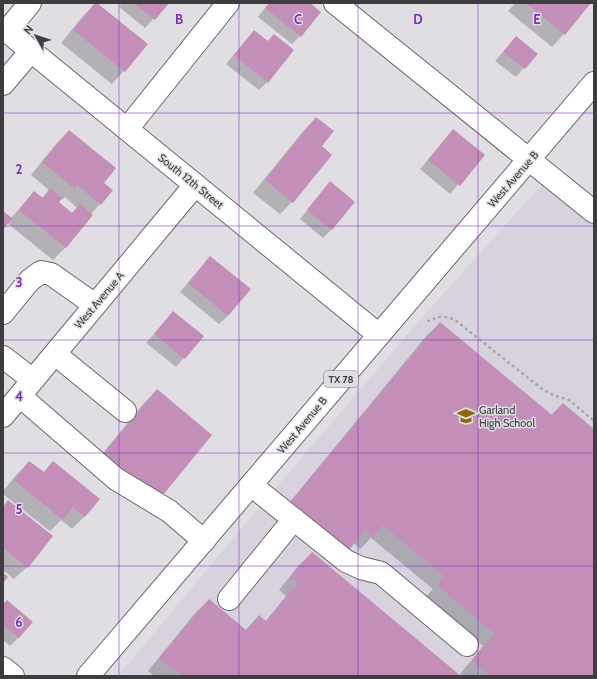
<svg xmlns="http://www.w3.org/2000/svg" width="597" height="679" font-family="Cabin,sans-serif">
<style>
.built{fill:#d8d2de}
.shadow{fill:#0003;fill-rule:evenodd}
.building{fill:#c38eb7}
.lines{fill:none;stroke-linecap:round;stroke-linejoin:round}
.minor-casing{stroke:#69676b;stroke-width:24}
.major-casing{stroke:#69676b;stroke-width:24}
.path{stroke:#a9a7ab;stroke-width:2.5;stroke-dasharray:3 3;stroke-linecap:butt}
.minor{stroke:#fff;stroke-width:22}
.major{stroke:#fff;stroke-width:22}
.grid{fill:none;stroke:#7b2cbf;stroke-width:1;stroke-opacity:0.55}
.labels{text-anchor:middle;stroke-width:3;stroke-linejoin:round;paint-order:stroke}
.shield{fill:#e0dee3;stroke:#6e6d70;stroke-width:1}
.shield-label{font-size:10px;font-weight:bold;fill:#3d3c3e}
.street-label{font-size:11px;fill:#3d3c3e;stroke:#e0dee3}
.poi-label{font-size:11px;fill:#3d3c3e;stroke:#e0dee3;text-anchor:start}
.grid-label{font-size:13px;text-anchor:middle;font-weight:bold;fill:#7b2cbf;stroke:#e0dee3;stroke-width:3;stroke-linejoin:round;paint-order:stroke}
</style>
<rect width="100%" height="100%" fill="#e0dee3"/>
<path class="built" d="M 554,171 L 594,204 L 594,676 L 118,676 L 250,518 L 426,313 Z"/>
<path class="shadow" d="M 96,3 L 124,71 L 112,84 L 61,43 L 83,16 Z
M 122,3 L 167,3 L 145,28 L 119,7 Z
M 269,3 L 308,3 L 300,36 L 292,44 L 258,17 Z
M 515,3 L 590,3 L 564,34 L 552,47 L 508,11 Z
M 254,31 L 267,42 L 274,35 L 267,82 L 259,90 L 226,64 Z
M 516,37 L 536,54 L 516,77 L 495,61 Z
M 316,118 L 321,147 L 292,202 L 280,214 L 253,193 L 304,130 Z
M 453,130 L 483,155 L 450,194 L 420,169 Z
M 69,131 L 102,183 L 100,204 L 91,214 L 92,215 L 65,248 L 53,260 L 7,223 L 3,228 L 3,212 L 11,218 L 34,192 L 42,198 L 49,190 L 31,175 L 56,144 ZM 65,197 L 77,208 L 71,214 L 58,203 L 60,199 L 62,200 Z
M 330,183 L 332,229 L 323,238 L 300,219 Z
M 210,257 L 228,316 L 219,324 L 180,292 Z
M 173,312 L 203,336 L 176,367 L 146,343 Z
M 440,323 L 551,415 L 563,404 L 594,430 L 594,676 L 463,676 L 460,674 L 483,646 L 425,598 L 433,589 L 371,538 L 360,549 L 354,543 L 337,561 L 280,514 L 427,335 Z
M 157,390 L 159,499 L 146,511 L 92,466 L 144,403 Z
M 29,462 L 43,473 L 53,463 L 85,516 L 72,529 L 61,520 L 50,531 L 3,494 L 3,491 L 17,474 Z
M 9,501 L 27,567 L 14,579 L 3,570 L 3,507 Z
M 312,553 L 460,676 L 154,676 L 148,671 L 196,612 L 209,600 L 245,631 L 259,617 L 265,622 L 286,596 L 279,590 L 299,565 Z
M 3,605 L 19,637 L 10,646 L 3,640 Z"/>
<path class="building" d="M 95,3 L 97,3 L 148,44 L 125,72 L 73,30 Z
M 133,3 L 169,3 L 155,20 Z
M 269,3 L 310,3 L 321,12 L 301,37 L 265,8 Z
M 526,3 L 591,3 L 565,35 Z
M 254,30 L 268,41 L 274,34 L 294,50 L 268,83 L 234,55 Z
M 516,36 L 538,54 L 525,69 L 503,52 Z
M 316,117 L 334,131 L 322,146 L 332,155 L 293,203 L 265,180 Z
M 453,129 L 485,155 L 460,186 L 428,160 Z
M 69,130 L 116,168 L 104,183 L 113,190 L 101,205 L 77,185 L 75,189 L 42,162 Z
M 330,181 L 355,202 L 332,230 L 307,210 Z
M 50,188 L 62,198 L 59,202 L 72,213 L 80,204 L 93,215 L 66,248 L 19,210 L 34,191 L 43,198 Z
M 3,211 L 12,218 L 3,230 Z
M 210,256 L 251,289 L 228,316 L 188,283 Z
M 173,311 L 204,336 L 185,359 L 154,334 Z
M 440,322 L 552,415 L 563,403 L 594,429 L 594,676 L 490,676 L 472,661 L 495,634 L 437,585 L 444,576 L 383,525 L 373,537 L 365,530 L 350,549 L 291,501 Z
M 157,389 L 212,435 L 159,500 L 104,453 Z
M 29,461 L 44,472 L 53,461 L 100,499 L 85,517 L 73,507 L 63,520 L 14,480 Z
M 8,500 L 53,536 L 28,568 L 3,548 L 3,507 Z
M 312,552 L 461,676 L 182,676 L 159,658 L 209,599 L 246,630 L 259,615 L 266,621 L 298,583 L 290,577 Z
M 3,573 L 8,577 L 3,583 Z
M 7,600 L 33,622 L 19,638 L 3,625 L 3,605 Z"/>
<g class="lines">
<g class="minor-casing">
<path id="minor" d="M 335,3 L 594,212
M 3,28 L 379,335
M 7,31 L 30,3
M 3,84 L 31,51
M 127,129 L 228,3
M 3,313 L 30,280 L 41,272 L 51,274 L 95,305
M 55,354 L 125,411
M 3,357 L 33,380
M 20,396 L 116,479 L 169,511 L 204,541
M 3,416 L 195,185
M 251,485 L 346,561 L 361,568 L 381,573 L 467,645
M 229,599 L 294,519
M 3,668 L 13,676"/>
</g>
<g class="major-casing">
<path id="major" d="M 88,676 L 594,83"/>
</g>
<path class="path" d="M 427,321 C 433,321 435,317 440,317 C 445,316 451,318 455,320 L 542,389 L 553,395 L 569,400 L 594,421"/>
<use href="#minor" class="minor"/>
<use href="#major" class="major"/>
</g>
<path class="grid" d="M 119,3 L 119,676M 239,3 L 239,676M 358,3 L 358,676M 478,3 L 478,676M 3,113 L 594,113M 3,226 L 594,226M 3,340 L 594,340M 3,453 L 594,453M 3,566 L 594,566"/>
<defs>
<g id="school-bare" transform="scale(1.38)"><path d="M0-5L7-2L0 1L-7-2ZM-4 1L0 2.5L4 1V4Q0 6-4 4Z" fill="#896805" stroke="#e0dee3" stroke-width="2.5" paint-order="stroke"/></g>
</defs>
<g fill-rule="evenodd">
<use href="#school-bare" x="466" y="416"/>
</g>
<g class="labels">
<rect class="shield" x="324" y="371" width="34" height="16" rx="3"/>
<g class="shield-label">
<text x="341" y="383">TX 78</text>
</g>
<g class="street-label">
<text transform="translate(513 179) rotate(-49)" y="4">West Avenue B</text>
<text transform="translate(191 181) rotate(39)" y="4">South 12th Street</text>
<text transform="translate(99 300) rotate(-50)" y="4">West Avenue A</text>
<text transform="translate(302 425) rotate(-50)" y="4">West Avenue B</text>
</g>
<g class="poi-label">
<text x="479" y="414">Garland<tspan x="479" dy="13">High School</tspan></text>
</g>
</g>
<g class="grid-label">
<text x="179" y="24">B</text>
<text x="298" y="24">C</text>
<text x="418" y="24">D</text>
<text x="537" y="24">E</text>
<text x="19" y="174">2</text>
<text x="19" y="287">3</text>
<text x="19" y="401">4</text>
<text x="19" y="514">5</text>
<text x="19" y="627">6</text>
</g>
<rect width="597" height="679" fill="none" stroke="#3d3c3e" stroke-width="8"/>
<g transform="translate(36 36) rotate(309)" stroke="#e0dee3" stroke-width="3" paint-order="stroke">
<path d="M0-3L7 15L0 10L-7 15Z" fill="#3d3c3e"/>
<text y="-6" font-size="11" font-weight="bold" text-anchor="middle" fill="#3d3c3e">N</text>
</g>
</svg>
